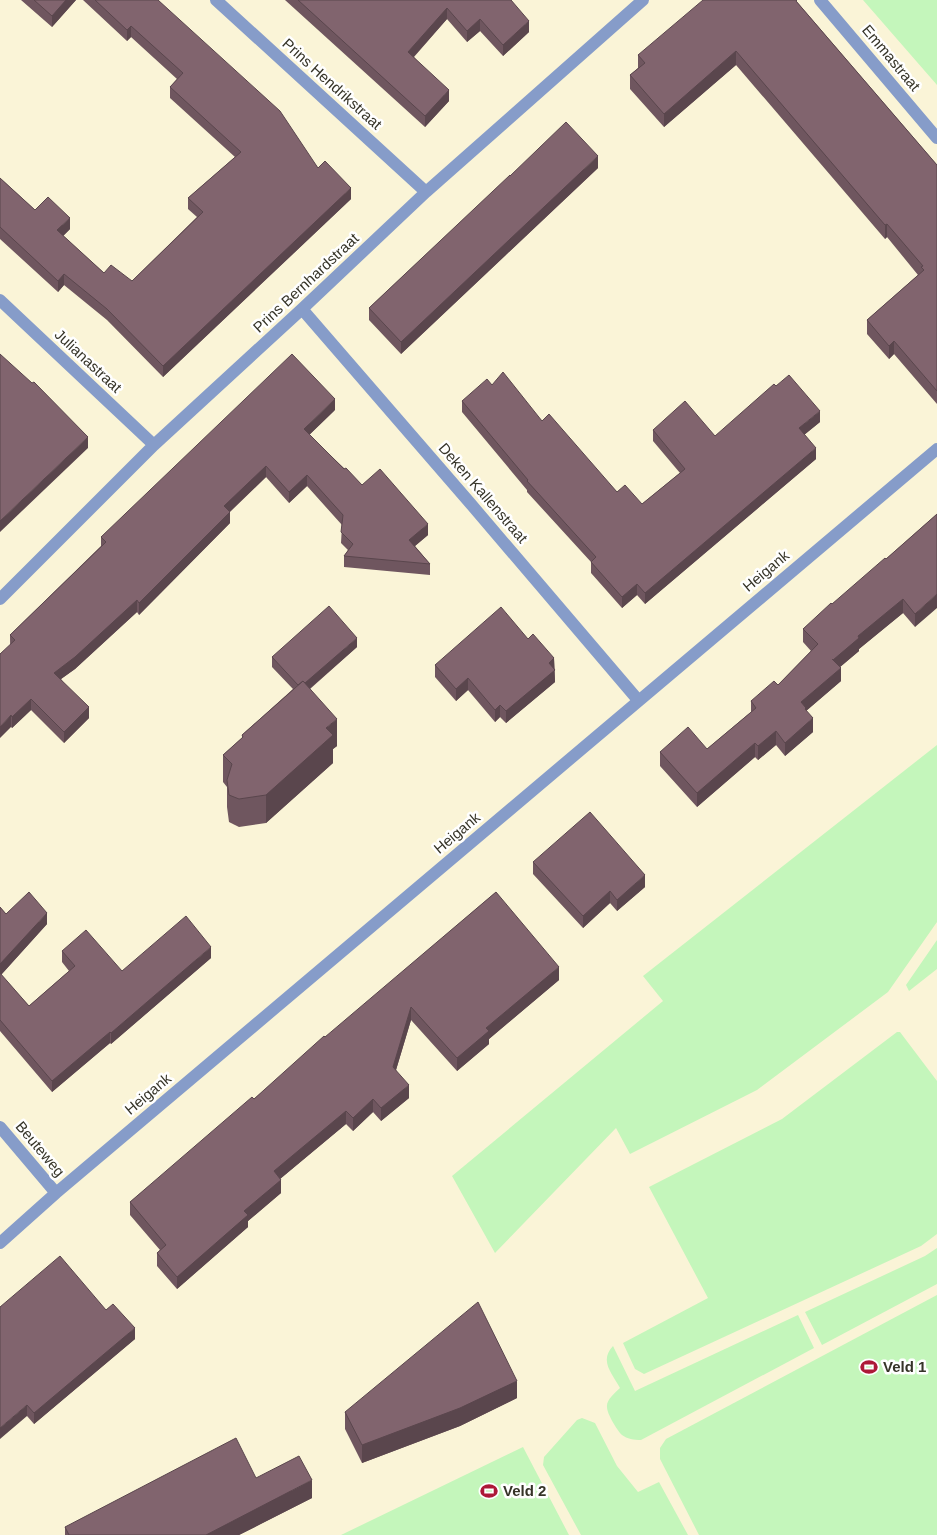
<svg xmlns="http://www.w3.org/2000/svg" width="937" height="1535" font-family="Arial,sans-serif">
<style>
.green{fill:#c4f6bb}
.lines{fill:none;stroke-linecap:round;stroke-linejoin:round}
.street{stroke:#869cc9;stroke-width:12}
.wall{fill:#6f565f}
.shaded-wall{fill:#5a464d}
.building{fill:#81646e;stroke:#5a464d}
.labels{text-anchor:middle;stroke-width:5;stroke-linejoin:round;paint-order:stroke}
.street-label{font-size:15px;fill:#363428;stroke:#fff}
.poi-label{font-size:15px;font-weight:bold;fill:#363428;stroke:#fff;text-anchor:start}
</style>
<rect width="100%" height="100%" fill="#faf4d7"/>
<path class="green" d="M 863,0 L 937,0 L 937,85 Z
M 937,745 L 937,922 L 888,992 L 757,1090 L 630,1154 L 616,1128 L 495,1253 L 452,1176 L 663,1001 L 643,976 Z
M 937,940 L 937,969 L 909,991 L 906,985 Z
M 897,1032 L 900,1032 L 937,1081 L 937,1234 L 921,1246 L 644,1374 L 635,1369 L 623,1343 L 708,1298 L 649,1187 L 782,1119 Z
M 937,1248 L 937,1284 L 822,1345 L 805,1312 L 925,1256 Z
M 937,1295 L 937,1535 L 699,1535 L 660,1459 L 660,1448 L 666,1439 Z
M 798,1315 L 814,1348 L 641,1440 C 634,1440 627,1439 622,1435 C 617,1430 607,1414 607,1407 C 606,1400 615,1393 620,1388 C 612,1373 599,1361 613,1346 L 635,1391 Z
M 582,1418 L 595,1423 L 617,1466 L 638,1492 L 659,1482 L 688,1535 L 581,1535 L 543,1465 L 544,1457 L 577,1420 Z
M 523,1447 L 569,1535 L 341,1535 Z"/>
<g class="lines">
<path class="street" d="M 216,0 L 426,192
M 820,0 L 937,138
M 0,300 L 154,445
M 302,309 L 470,503 L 638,700
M 0,599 L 154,445 L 302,309 L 426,192 L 643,0
M 0,1127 L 56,1193
M 0,1243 L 56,1193 L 937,449"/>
</g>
<path class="wall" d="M 21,0 L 76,0 L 52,27 Z
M 83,0 L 158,0 L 318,168 L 351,199 L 163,377 L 107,320 L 64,285 L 58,292 L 0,239 L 0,178 L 35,210 L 70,229 L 63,236 L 104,273 L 132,281 L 197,217 L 188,209 L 188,198 L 235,157 L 170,98 L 170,87 L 177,79 L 131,37 L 127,41 Z
M 285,0 L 511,0 L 529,32 L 503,56 L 480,31 L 467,42 L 447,19 L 414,57 L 449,101 L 425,127 Z
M 797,2 L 937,165 L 937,404 L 894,354 L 889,359 L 867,334 L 867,320 L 918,275 L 887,237 L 885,239 L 736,65 L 664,127 L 630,89 L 630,75 L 638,68 L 638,55 Z
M 598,168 L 401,354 L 369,320 L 369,308 L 510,176 Z
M 492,385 L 542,421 L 617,492 L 642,504 L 680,473 L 653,441 L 653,430 L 715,436 L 820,422 L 804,435 L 816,459 L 645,604 L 637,595 L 622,608 L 591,573 L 591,562 L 527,492 L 527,490 L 462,412 L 462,401 Z
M 335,410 L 309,435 L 362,485 L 428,535 L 415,546 L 430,564 L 430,575 L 344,567 L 344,556 L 348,550 L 341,543 L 342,525 L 307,486 L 289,503 L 266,477 L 230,512 L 230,523 L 139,615 L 137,612 L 75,669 L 61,679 L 89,718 L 64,743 L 31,710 L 12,728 L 11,727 L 10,635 L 101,546 L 101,537 Z
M 937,514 L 915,627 L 903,613 L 859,649 L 859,651 L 840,667 L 841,681 L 806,711 L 813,732 L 785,756 L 776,745 L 758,760 L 755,757 L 697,807 L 660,766 L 660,752 L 707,749 L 751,712 L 751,701 L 778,685 L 811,651 L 803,642 L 803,629 L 886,559 Z
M 528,639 L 554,658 L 555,682 L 506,723 L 500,717 L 495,722 L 468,690 L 456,701 L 435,677 L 435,665 Z
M 357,647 L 310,689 L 337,746 L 333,749 L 333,763 L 266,823 L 239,827 L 229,822 L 227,807 L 227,787 L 223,782 L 223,755 L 242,738 L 242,735 L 293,689 L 272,667 L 272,657 Z
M 533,862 L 645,887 L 617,911 L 610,903 L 583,928 L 533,874 Z
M 496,892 L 559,980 L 489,1039 L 489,1044 L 457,1071 L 411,1020 L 396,1070 L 409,1098 L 381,1121 L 373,1112 L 353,1131 L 346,1124 L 280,1179 L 281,1193 L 248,1221 L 248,1227 L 177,1289 L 157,1266 L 157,1253 L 160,1250 L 130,1215 L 130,1202 L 254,1099 Z
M 0,907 L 6,914 L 47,924 L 1,975 L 29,1006 L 69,971 L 62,962 L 62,951 L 122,971 L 211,958 L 111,1044 L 110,1043 L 52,1092 L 0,1031 Z
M 0,1307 L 106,1310 L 135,1339 L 34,1424 L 27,1416 Z
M 517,1398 L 460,1426 L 362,1463 L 345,1429 L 345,1412 Z
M 256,1478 L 312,1498 L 239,1535 L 65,1535 L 65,1527 Z"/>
<path class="shaded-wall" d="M 66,0 L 76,0 L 52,27 L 52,16 Z
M 447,8 L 447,19 L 408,63 L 408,52 Z
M 480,19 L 480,31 L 467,42 L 467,31 Z
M 529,21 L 529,32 L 503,56 L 503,45 Z
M 131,26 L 131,37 L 127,41 L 127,30 Z
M 736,51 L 736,65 L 664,127 L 664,114 Z
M 449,90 L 449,101 L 425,127 L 425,116 Z
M 598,156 L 598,168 L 401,354 L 401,342 Z
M 351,188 L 351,199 L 163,377 L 163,366 Z
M 70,218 L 70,229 L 57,242 L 57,230 Z
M 887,224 L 887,237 L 885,239 L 885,225 Z
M 64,274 L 64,285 L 58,292 L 58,281 Z
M 894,341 L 894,354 L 889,359 L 889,346 Z
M 335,399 L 335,410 L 304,440 L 304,429 Z
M 820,411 L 820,422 L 799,439 L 799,428 Z
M 88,437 L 88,448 L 0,532 L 0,521 Z
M 816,448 L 816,459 L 645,604 L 645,593 Z
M 266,466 L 266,477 L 224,517 L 224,506 Z
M 307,475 L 307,486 L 289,503 L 289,492 Z
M 230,512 L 230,523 L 139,615 L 139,603 Z
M 428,524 L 428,535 L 409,551 L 409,540 Z
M 637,584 L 637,595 L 622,608 L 622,597 Z
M 937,594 L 937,608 L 915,627 L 915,614 Z
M 903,599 L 903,613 L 859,649 L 859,651 L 833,673 L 833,660 L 858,636 Z
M 137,600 L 137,612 L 75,669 L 54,684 L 54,673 Z
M 357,638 L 357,647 L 300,697 L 300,687 Z
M 554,658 L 555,682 L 506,723 L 506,711 L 549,663 Z
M 841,668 L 841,681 L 806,711 L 801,702 Z
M 468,678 L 468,690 L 456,701 L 456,689 Z
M 31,699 L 31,710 L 12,728 L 12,717 Z
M 500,705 L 500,717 L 495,722 L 495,710 Z
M 89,707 L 89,718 L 64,743 L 64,732 Z
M 11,715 L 11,727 L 0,738 L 0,727 Z
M 813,718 L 813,732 L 785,756 L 785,743 Z
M 337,719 L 337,746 L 333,749 L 333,763 L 266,823 L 266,795 L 326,728 Z
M 776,731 L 776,745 L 758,760 L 758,746 Z
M 755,743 L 755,757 L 697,807 L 697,793 Z
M 645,875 L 645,887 L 617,911 L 617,900 Z
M 610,891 L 610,903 L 583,928 L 583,916 Z
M 47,913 L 47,924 L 0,976 L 0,964 Z
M 211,947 L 211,958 L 111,1044 L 111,1033 Z
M 559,967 L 559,980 L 489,1039 L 489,1044 L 457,1071 L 457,1058 L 486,1028 Z
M 411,1007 L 411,1020 L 393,1080 L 393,1067 Z
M 110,1032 L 110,1043 L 52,1092 L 52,1081 Z
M 409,1085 L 409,1098 L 381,1121 L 381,1108 Z
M 373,1099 L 373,1112 L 353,1131 L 353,1118 Z
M 346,1111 L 346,1124 L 274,1184 L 274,1171 Z
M 281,1180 L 281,1193 L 248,1221 L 248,1227 L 177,1289 L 177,1277 L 244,1211 Z
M 135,1328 L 135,1339 L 34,1424 L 34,1413 Z
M 517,1381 L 517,1398 L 460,1426 L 362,1463 L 362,1445 Z
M 27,1405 L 27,1416 L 0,1439 L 0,1428 Z
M 312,1480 L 312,1498 L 239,1535 L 206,1535 Z"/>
<path class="building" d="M 34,0 L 66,0 L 52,16 Z
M 95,0 L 158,0 L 280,111 L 318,168 L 325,161 L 351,188 L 163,366 L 107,309 L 64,274 L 58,281 L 0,227 L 0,178 L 35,210 L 48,197 L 70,218 L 57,230 L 104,273 L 111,265 L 132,281 L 203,212 L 188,198 L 241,152 L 170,87 L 183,73 L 131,26 L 127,30 Z
M 298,0 L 511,0 L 529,21 L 503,45 L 480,19 L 467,31 L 447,8 L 408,52 L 449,90 L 425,116 Z
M 703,0 L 797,0 L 796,1 L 937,165 L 937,391 L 894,341 L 889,346 L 867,320 L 924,270 L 921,267 L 923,266 L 887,224 L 885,225 L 736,51 L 664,114 L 630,75 L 645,63 L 638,55 Z
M 566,122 L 598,156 L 401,342 L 369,308 L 510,175 L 510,176 Z
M 0,354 L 32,383 L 34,382 L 88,437 L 0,521 Z
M 292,354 L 335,399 L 304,429 L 344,469 L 346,468 L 362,485 L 380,469 L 428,524 L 409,540 L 430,564 L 344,556 L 353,544 L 341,532 L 343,515 L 307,475 L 289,492 L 266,466 L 224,506 L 230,512 L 139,603 L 137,600 L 75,657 L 54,673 L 89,707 L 64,732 L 31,699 L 12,717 L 11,715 L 0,727 L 0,654 L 15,640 L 10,635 L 106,542 L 101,537 Z
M 503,372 L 542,421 L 549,414 L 617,492 L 625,485 L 642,504 L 685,469 L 653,430 L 685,401 L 715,436 L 774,384 L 776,386 L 789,375 L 820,411 L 799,428 L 816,448 L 645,593 L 637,584 L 622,597 L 591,562 L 596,557 L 527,481 L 528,480 L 462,401 L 487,379 L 492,385 Z
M 937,514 L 937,594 L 915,614 L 903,599 L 858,636 L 859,638 L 833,660 L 832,659 L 841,668 L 801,702 L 806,708 L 805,709 L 813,718 L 785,743 L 776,731 L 758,746 L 755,743 L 697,793 L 660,752 L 688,727 L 707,749 L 756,708 L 751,701 L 774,681 L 778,685 L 818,644 L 803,629 L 831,603 L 832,604 L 885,558 L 886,559 Z
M 329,606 L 357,638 L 305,683 L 303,681 L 298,685 L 272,657 Z
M 501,607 L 528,639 L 533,634 L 554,658 L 549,663 L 555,670 L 506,711 L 500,705 L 495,710 L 468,678 L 456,689 L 435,665 Z
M 303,681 L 337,719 L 326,728 L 333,735 L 266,795 L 239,799 L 229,795 L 227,780 L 232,764 L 223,755 L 243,737 L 242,735 Z
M 590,812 L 645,875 L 617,900 L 610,891 L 583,916 L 533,862 Z
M 29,892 L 47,913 L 0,964 L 0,907 L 6,914 Z
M 496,892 L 559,967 L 486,1028 L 489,1031 L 457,1058 L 411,1007 L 393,1067 L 409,1085 L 381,1108 L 373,1099 L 353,1118 L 346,1111 L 274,1171 L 281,1180 L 244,1211 L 248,1215 L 177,1277 L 157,1253 L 166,1245 L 130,1202 L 252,1097 L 254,1099 L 324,1036 L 325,1037 Z
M 186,916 L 211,947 L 111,1033 L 110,1032 L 52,1081 L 0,1020 L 0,973 L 29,1006 L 75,966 L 62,951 L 86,930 L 122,971 Z
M 60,1256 L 106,1310 L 113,1304 L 135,1328 L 34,1413 L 27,1405 L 0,1428 L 0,1307 Z
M 478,1302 L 517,1381 L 460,1408 L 362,1445 L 345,1412 Z
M 236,1438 L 256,1478 L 299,1456 L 312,1480 L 206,1535 L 69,1535 L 65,1527 Z"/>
<defs>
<g id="stadium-bare" transform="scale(1.35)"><path d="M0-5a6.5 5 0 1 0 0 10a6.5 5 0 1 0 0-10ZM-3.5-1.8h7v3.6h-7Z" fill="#ad1938" stroke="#fff" stroke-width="2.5" paint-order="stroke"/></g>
</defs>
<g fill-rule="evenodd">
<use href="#stadium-bare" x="869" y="1367"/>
<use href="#stadium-bare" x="489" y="1491"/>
</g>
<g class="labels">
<g class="street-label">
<text transform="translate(891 58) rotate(50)" y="5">Emmastraat</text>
<text transform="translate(332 84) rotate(42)" y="5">Prins Hendrikstraat</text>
<text transform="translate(306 283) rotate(-43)" y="5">Prins Bernhardstraat</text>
<text transform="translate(88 361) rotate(43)" y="5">Julianastraat</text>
<text transform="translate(483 493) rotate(49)" y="5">Deken Kallenstraat</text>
<text transform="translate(766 571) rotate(-40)" y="5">Heigank</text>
<text transform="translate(457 833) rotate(-40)" y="5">Heigank</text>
<text transform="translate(148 1094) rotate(-40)" y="5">Heigank</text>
<text transform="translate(40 1149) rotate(50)" y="5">Beuteweg</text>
</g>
<g class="poi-label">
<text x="883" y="1372">Veld 1</text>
<text x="503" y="1496">Veld 2</text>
</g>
</g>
</svg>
